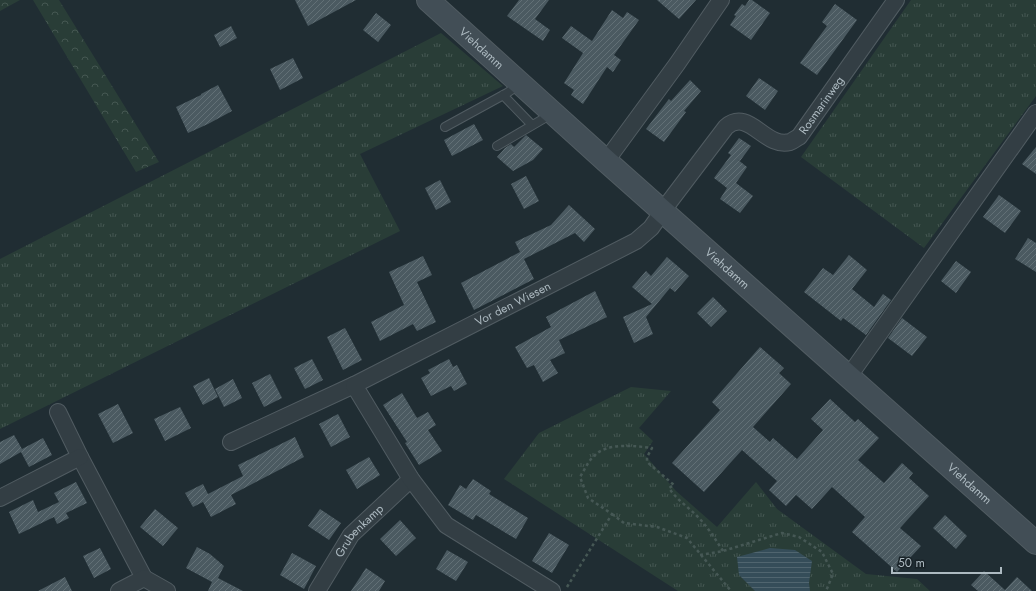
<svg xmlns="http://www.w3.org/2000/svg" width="1036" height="591" font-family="Jost,sans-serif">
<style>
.grass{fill:url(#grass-tufts)}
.forest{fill:url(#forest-crowns)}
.water{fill:url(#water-rules)}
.building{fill:url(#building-hatch)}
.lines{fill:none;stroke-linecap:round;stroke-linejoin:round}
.lane-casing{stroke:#515c62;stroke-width:10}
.street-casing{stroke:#515c62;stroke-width:18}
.secondary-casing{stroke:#515c62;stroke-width:24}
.path{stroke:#465855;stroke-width:2.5;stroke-dasharray:3 3;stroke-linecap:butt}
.lane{stroke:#333e44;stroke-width:8}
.street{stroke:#333e44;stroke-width:16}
.secondary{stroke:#424e56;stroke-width:22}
.labels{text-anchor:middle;stroke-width:3;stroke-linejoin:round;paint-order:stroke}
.street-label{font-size:12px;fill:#adbac1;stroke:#192328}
</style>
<defs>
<pattern id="grass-tufts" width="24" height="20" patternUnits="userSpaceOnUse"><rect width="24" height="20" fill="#293d37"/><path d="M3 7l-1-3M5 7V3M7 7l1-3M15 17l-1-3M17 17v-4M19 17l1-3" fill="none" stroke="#455752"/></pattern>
<pattern id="forest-crowns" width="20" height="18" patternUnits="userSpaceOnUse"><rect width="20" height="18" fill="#293d37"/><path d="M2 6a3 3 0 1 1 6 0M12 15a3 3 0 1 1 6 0" fill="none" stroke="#455752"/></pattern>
<pattern id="water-rules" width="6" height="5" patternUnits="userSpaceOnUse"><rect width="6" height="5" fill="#354d59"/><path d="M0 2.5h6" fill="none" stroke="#50656f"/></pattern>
<pattern id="building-hatch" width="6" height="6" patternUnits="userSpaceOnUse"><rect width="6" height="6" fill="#4b5a61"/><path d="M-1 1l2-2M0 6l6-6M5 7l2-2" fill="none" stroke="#627076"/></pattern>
</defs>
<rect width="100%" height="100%" fill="#202d33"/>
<path class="grass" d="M 911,0 L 1036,0 L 1036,96 L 924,248 L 801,157 Z
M 441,33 L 503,86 L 360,154 L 400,231 L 0,429 L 0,259 Z
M 631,387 L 671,391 L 639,428 L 653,441 L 644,454 L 676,491 L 717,527 L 756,482 L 777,509 L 866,574 L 917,579 L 930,591 L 678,591 L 504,479 L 539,433 Z"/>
<path class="forest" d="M 0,0 L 20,0 L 0,11 Z
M 33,0 L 59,0 L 159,162 L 136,172 Z"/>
<path class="water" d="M 770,548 L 795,550 L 812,561 L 809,583 L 810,591 L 755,591 L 739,575 L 737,557 Z"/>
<path class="building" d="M 295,0 L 356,0 L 308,26 Z
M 519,0 L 549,0 L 535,19 L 550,30 L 543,41 L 507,16 Z
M 657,0 L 696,0 L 679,19 Z
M 749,0 L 752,0 L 770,13 L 751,40 L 730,25 L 736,16 L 734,15 L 742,4 L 745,6 Z
M 835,4 L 857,20 L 817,75 L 800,63 L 827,26 L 822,22 Z
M 612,10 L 623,18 L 627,12 L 639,20 L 614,55 L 621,60 L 613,72 L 607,67 L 583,104 L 571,95 L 574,90 L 564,83 L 583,53 L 562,38 L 571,26 L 592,41 Z
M 376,13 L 391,25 L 378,42 L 363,30 Z
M 231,26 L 237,38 L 220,47 L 214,35 Z
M 293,58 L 303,78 L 280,90 L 270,69 Z
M 759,78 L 778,91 L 765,110 L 746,96 Z
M 690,80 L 701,91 L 684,111 L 686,112 L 664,142 L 646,129 L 669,99 L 671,101 Z
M 218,85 L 232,111 L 208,124 L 188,133 L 176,107 L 201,95 L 201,94 Z
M 474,124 L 483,140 L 452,156 L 444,140 Z
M 526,135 L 543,149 L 533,160 L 513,171 L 497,157 L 505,148 L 511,144 L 514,147 Z
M 739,138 L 751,146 L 740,161 L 737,159 L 747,167 L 736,183 L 753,196 L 740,213 L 720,199 L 727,188 L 714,178 L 731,155 L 728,153 Z
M 1036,147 L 1036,174 L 1022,164 Z
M 526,176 L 539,201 L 524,209 L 511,184 Z
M 440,180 L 451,202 L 436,210 L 425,188 Z
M 999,195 L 1021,211 L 1005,233 L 983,217 Z
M 569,205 L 595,229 L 584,242 L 575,233 L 524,259 L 534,279 L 474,310 L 461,283 L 520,252 L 515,242 L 551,225 Z
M 1028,238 L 1036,243 L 1036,272 L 1015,259 Z
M 849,255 L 867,270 L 852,289 L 874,307 L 883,294 L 891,300 L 866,335 L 843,318 L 841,321 L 804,292 L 823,268 L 833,275 Z
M 423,256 L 432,275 L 417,282 L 436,322 L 417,331 L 413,324 L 380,341 L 371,322 L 404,305 L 389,272 Z
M 667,257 L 689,276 L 675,292 L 670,288 L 646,317 L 653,334 L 634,343 L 623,317 L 652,304 L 632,287 L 646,271 L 651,276 Z
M 956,261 L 971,272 L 956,293 L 941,281 Z
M 595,291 L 607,317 L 559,340 L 565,353 L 550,360 L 558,373 L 543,382 L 534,365 L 527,368 L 515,347 L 551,327 L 546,317 Z
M 713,297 L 727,311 L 711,327 L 697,313 Z
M 902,318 L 927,337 L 912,356 L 888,338 Z
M 345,328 L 362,360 L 343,370 L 327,337 Z
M 760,347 L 784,368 L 779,373 L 791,384 L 753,427 L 770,442 L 773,438 L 797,459 L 823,430 L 811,419 L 830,399 L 855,422 L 858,419 L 879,438 L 858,460 L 884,483 L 902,463 L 913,473 L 909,478 L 929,496 L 900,528 L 921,546 L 897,572 L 852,532 L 865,517 L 832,487 L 812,509 L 796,495 L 786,506 L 769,490 L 777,481 L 742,450 L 704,492 L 672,463 L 720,410 L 712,402 Z
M 312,359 L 323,380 L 305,389 L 294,368 Z
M 449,359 L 453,367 L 457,365 L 467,384 L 454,391 L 451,386 L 431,396 L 421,378 L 430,373 L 428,370 Z
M 270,374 L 282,398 L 264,407 L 252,383 Z
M 209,378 L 218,397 L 203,405 L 193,386 Z
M 233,379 L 242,398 L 224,407 L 215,389 Z
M 402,393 L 417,418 L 428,412 L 436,425 L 428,430 L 442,451 L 419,465 L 405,443 L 407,442 L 383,405 Z
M 118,404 L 133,433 L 113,443 L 98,414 Z
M 180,407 L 191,428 L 165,441 L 154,419 Z
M 338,414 L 350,437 L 331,447 L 319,424 Z
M 14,435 L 22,449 L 43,438 L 52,455 L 29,467 L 21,452 L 0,464 L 0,442 Z
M 295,437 L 304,457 L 231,495 L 236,504 L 211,517 L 203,502 L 193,507 L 185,493 L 203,484 L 208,494 L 243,476 L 238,465 Z
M 369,457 L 380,475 L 357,489 L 346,470 Z
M 473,479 L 491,491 L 489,494 L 528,518 L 516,539 L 476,515 L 473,520 L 448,505 L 460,485 L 466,489 Z
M 76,482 L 87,503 L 66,513 L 69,518 L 57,524 L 54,517 L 19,534 L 9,512 L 33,500 L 38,512 L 59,502 L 54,493 Z
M 155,509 L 178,528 L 163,546 L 140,527 Z
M 320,509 L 341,523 L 329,540 L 308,526 Z
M 945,515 L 967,536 L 956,549 L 933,528 Z
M 400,520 L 416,538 L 396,556 L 380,539 Z
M 549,533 L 569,545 L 552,573 L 532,561 Z
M 197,547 L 210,554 L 224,566 L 218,578 L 243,591 L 208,591 L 212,582 L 186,568 Z
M 100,548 L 111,569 L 94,578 L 83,556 Z
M 447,550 L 468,562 L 456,581 L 436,569 Z
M 292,553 L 316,566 L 304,589 L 280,575 Z
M 366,568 L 385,581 L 379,591 L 351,591 Z
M 984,571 L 1005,590 L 1017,577 L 1032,591 L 978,591 L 971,585 Z
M 65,577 L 72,591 L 38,591 Z"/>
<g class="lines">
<g class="lane-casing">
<path id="lane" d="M 503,95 L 532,125
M 445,127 L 507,93 L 520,84
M 497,146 L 543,119 L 550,111"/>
</g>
<g class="street-casing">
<g id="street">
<path d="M 606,161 L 677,64 L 721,0"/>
<path d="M 849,376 L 1036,113"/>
<path d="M 58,412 L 80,457 L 144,578"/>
<path d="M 231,442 L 354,385"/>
<path d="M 0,498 L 80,457"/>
<path d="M 119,591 L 144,578 L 167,591"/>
<path id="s1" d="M 317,591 L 351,535 L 411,479"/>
<path id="s2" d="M 552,591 L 446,525 L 411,479 L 354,385 L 636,241 L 651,228 L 670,201 L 726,127 C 749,107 765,149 790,142 C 793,141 796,138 799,137 L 896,0"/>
</g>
</g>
<g class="secondary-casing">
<g id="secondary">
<path id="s3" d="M 428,0 L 606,161 L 1036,543"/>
</g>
</g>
<path class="path" d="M 612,514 L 624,523 L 657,527 L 687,538 L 731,591
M 700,555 L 723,551 L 782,533 L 799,537 L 822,552 L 833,574 L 826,591
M 567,587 L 612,514 L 588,498 L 580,477 C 584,471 588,461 594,456 C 607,442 635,446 652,448 L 647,457 L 647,462 L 674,485 L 669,488 C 676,499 688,507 697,516 C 708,527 715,539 723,551"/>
<use href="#lane" class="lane"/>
<use href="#street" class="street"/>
<use href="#secondary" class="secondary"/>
</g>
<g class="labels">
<g class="street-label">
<text dy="4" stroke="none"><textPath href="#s3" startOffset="72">Viehdamm</textPath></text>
<text dy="4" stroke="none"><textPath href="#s2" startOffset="875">Rosmarinweg</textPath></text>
<text dy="4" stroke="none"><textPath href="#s3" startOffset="402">Viehdamm</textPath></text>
<text dy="4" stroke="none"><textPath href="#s2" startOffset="471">Vor den Wiesen</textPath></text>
<text dy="4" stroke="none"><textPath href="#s3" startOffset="726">Viehdamm</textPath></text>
<text dy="4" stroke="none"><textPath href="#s1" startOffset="74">Grubenkamp</textPath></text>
</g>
</g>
<path d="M892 567v6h109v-6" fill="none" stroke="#adbac1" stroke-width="2"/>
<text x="898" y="567" font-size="12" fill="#adbac1" stroke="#192328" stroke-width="3" paint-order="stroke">50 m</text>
</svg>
